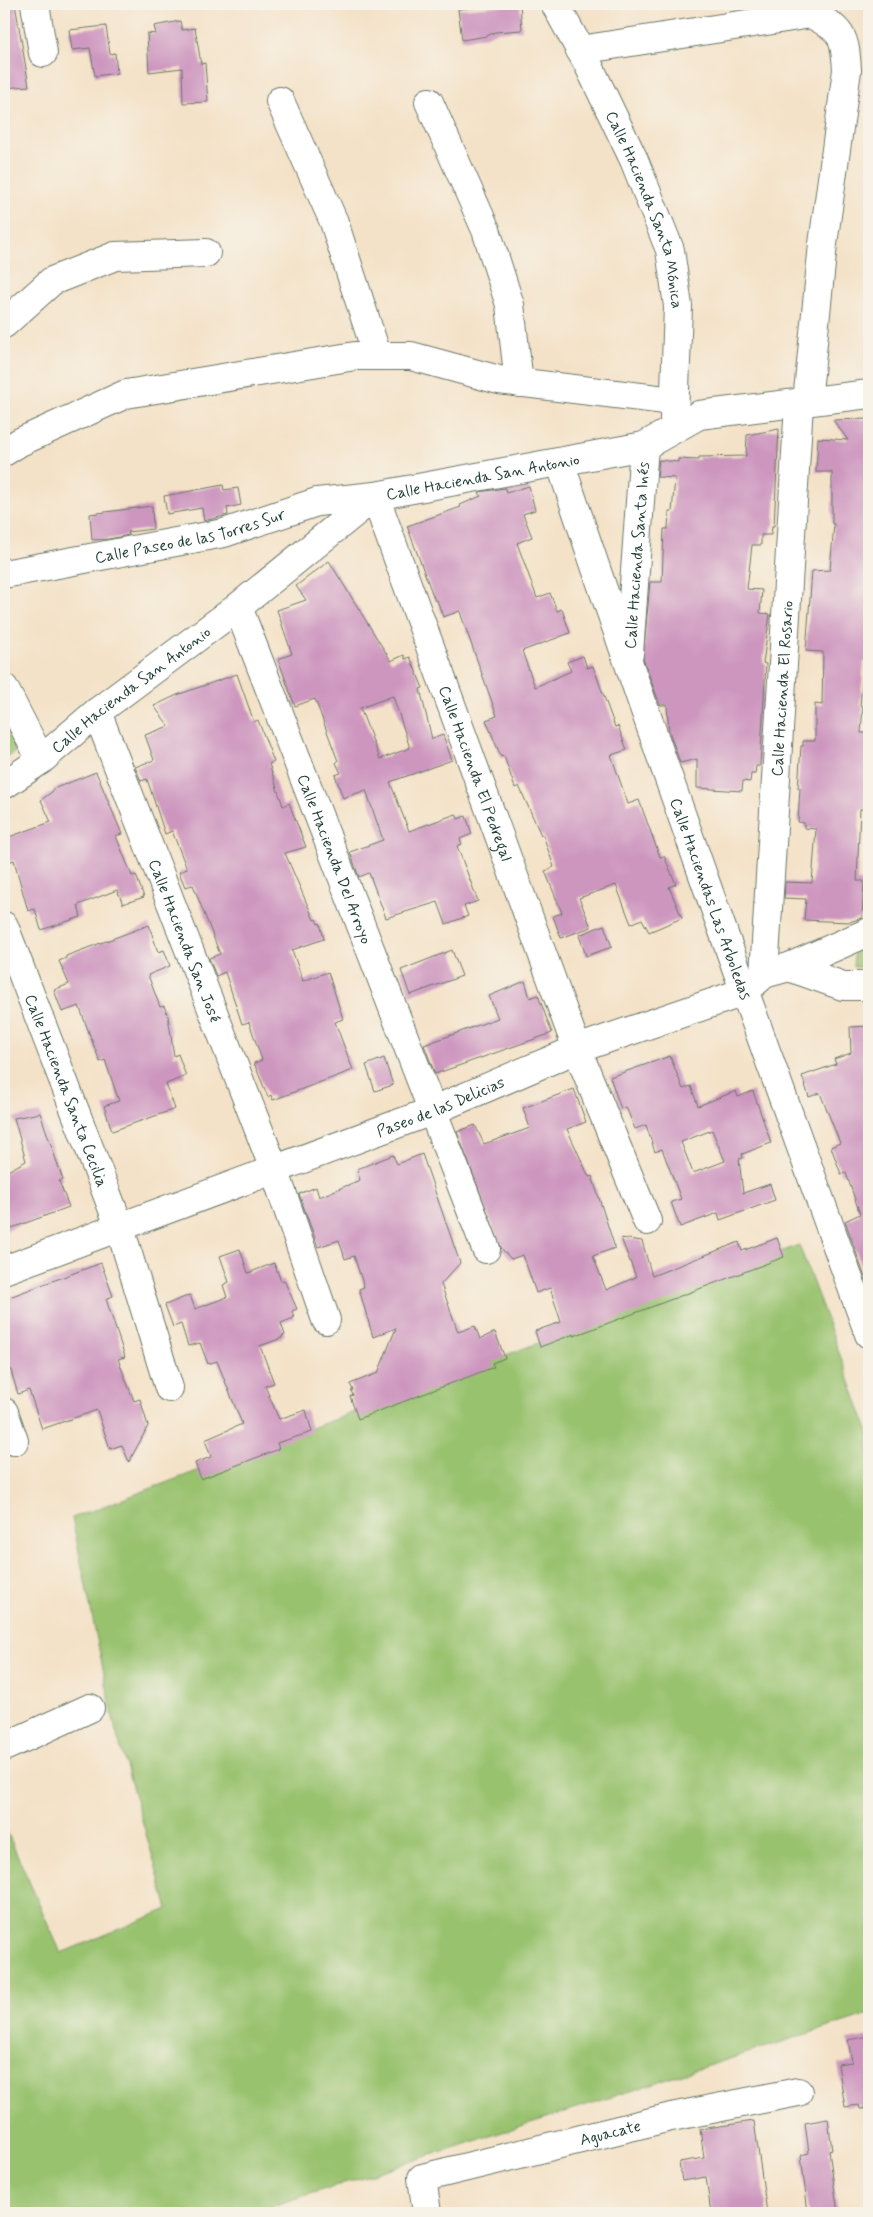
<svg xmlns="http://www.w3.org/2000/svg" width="873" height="2217" font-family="Mynerve,sans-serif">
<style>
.green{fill:#99c26e;stroke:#5c8051}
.building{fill:#cd96bf;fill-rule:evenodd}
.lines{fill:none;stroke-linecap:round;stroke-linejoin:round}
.minor-casing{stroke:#6a7768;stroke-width:30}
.minor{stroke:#fff;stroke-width:28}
.labels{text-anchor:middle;stroke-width:5;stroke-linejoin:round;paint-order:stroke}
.street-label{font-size:16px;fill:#1f3d34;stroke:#f7f3e8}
</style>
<rect width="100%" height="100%" fill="#f7f3e8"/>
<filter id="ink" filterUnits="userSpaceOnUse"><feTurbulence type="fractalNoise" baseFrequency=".02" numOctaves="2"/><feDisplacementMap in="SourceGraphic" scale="10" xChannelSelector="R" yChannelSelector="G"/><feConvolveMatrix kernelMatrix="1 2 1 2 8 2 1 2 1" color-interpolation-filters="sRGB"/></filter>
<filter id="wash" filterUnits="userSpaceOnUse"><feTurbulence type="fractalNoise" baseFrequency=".0096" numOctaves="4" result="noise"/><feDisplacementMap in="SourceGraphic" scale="20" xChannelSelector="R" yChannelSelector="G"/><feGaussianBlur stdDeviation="1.12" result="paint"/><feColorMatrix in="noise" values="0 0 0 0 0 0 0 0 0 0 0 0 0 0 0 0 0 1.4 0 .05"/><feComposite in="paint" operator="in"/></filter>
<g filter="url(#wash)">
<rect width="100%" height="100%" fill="#f4e2c8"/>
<path class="green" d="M 4,715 L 23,746 L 4,760 Z
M 869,948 L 869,967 L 853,967 L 854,953 Z
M 799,1245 L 869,1433 L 869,2014 L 251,2213 L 4,2213 L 4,1825 L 61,1953 L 168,1909 L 116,1732 L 72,1518 Z"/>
<g id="blocks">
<path class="building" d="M 4,4 L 15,4 L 29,86 L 4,88 Z
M 520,4 L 522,30 L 495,32 L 487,36 L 462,40 L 458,9 Z
M 180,21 L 182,30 L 195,28 L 201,64 L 205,63 L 208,102 L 183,103 L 182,68 L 149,72 L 147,33 L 156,34 L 154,26 Z
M 106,26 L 110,54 L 115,53 L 117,73 L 95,76 L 90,48 L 72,50 L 69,30 Z
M 868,419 L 869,653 L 868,662 L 864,662 L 860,706 L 863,706 L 861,733 L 869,733 L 869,809 L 860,809 L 857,881 L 864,881 L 862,918 L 849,922 L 804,920 L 806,899 L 784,898 L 785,882 L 812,883 L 816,829 L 804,828 L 804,823 L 798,822 L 800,788 L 798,788 L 801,746 L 803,746 L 803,741 L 815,741 L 815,704 L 822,705 L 823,652 L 806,651 L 812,571 L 830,570 L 834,524 L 832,524 L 832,472 L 816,472 L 818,438 L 848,440 L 833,420 Z
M 779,429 L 774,526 L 772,526 L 771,535 L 761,535 L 761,545 L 752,545 L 747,589 L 762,590 L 760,613 L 770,614 L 763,663 L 766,664 L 760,766 L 756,766 L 755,774 L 751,774 L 750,782 L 743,781 L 742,791 L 697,788 L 697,759 L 680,763 L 669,731 L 667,705 L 660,705 L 643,659 L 650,582 L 662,582 L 664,529 L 668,529 L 669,512 L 672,512 L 675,478 L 657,477 L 659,460 L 678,462 L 678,459 L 699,460 L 699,457 L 746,456 L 747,435 Z
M 223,485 L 224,490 L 238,488 L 241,505 L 227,508 L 228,515 L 204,521 L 202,508 L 167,514 L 164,496 Z
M 529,486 L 535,510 L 523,514 L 532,537 L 517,543 L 537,598 L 550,593 L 557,611 L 562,609 L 570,633 L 522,651 L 535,687 L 571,671 L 567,662 L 583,656 L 587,668 L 593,666 L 615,727 L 618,726 L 627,750 L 611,755 L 628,804 L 639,800 L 660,857 L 664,856 L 676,884 L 669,887 L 682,918 L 649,932 L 642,919 L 631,924 L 616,885 L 579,898 L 591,927 L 561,938 L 553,916 L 562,913 L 545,871 L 554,867 L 543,835 L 541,835 L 519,786 L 515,788 L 504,756 L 501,757 L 486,720 L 497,716 L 462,618 L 460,611 L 443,617 L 437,600 L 435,601 L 407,526 L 461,507 L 460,505 L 481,496 L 479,492 L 505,488 L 506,493 Z
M 152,506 L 153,529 L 128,532 L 129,535 L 109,539 L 92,540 L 90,514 Z
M 329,561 L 391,661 L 404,655 L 405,659 L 410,657 L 423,688 L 420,689 L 432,739 L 443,735 L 452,760 L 390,782 L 409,831 L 456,814 L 458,819 L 466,816 L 472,834 L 460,839 L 462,844 L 457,846 L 478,901 L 464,906 L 468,916 L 446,924 L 438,902 L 386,918 L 369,873 L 359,877 L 350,852 L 383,840 L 366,790 L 343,798 L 335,775 L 341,773 L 336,763 L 338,761 L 315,699 L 295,706 L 278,659 L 292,654 L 277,610 L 306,600 L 296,586 ZM 393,696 L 410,748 L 380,759 L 360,708 Z
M 237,674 L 254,722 L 258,720 L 274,762 L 269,764 L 283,806 L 289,803 L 306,847 L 285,853 L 314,920 L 316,919 L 318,924 L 320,923 L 324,939 L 292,950 L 303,981 L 328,972 L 343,1019 L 335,1022 L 353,1070 L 273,1100 L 271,1095 L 268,1097 L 254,1063 L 262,1060 L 249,1022 L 242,1024 L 225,972 L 216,976 L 209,958 L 220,954 L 193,885 L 185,887 L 179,872 L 187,869 L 172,831 L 165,834 L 147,779 L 141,781 L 135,767 L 154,760 L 145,735 L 169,726 L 154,706 L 177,695 Z
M 96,772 L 122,834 L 116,836 L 132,876 L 136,875 L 144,897 L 123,904 L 117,890 L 78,905 L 81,917 L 41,930 L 35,909 L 28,911 L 14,860 L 4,864 L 4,846 L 9,844 L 6,838 L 51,822 L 41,800 L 53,791 L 53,789 Z
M 149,925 L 158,952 L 164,950 L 170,966 L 148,975 L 160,1007 L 164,1006 L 168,1016 L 174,1056 L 178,1054 L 186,1076 L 166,1084 L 175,1109 L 112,1131 L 104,1106 L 119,1101 L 105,1060 L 100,1062 L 79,1006 L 62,1012 L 54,990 L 69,984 L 59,961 L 66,958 L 66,956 Z
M 604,925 L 612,947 L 586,956 L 579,935 Z
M 452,950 L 462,976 L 410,995 L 401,970 Z
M 525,981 L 530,998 L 538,995 L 552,1033 L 435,1074 L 424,1045 L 498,1018 L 489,996 Z
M 869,1026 L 869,1094 L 865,1095 L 869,1110 L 869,1283 L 867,1283 L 845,1221 L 860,1214 L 846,1173 L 841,1174 L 831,1147 L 840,1143 L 820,1093 L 809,1097 L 802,1076 L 836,1064 L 834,1059 L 851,1053 L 850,1027 Z
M 670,1056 L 683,1089 L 691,1086 L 698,1106 L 736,1091 L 738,1097 L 753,1091 L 771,1143 L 742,1154 L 743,1158 L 739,1159 L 743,1193 L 770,1184 L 775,1200 L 720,1220 L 718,1213 L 680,1227 L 671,1202 L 681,1199 L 662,1149 L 655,1152 L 646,1125 L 635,1129 L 626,1107 L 621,1109 L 610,1077 ZM 712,1130 L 725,1161 L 693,1173 L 681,1142 Z
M 384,1058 L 393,1085 L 375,1091 L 366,1065 Z
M 574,1089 L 586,1122 L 567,1129 L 589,1177 L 592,1176 L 615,1248 L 593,1256 L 606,1290 L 636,1277 L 621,1238 L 642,1241 L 652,1276 L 739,1242 L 742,1251 L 777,1238 L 784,1257 L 574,1336 L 574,1334 L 540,1347 L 535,1331 L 561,1322 L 550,1288 L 536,1293 L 523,1255 L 511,1259 L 501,1248 L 457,1132 L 475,1125 L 484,1144 L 530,1128 L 523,1108 Z
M 40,1113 L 63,1180 L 59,1181 L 69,1207 L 4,1231 L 4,1173 L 26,1161 L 14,1118 Z
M 422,1154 L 460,1263 L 441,1284 L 458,1332 L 475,1326 L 480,1339 L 495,1332 L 505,1358 L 492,1363 L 494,1367 L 358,1419 L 350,1396 L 353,1395 L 351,1391 L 353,1390 L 350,1384 L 378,1373 L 396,1328 L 373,1337 L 359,1289 L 364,1287 L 354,1256 L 345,1259 L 339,1240 L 318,1247 L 299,1194 L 316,1187 L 319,1197 L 360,1180 L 357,1169 L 393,1155 L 397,1164 Z
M 240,1249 L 248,1273 L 274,1263 L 281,1281 L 284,1280 L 297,1309 L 292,1311 L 294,1318 L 281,1323 L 285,1335 L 282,1336 L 282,1338 L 260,1346 L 274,1383 L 265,1386 L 279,1419 L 306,1410 L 312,1432 L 277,1443 L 279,1449 L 201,1479 L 195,1463 L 211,1457 L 205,1440 L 242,1424 L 217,1361 L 208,1364 L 200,1343 L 188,1346 L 181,1324 L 173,1327 L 165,1305 L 190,1295 L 195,1309 L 227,1297 L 223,1285 L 229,1282 L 220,1256 Z
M 101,1263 L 113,1296 L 106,1299 L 125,1357 L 118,1359 L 134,1401 L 140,1399 L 148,1426 L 129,1462 L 122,1445 L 110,1449 L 97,1410 L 42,1429 L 29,1390 L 18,1394 L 8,1361 L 4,1363 L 4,1299 Z
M 869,2036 L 869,2108 L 860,2109 L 859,2105 L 845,2107 L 838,2064 L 852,2062 L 848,2040 Z
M 828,2119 L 832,2150 L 829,2151 L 838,2213 L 808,2213 L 801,2155 L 809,2153 L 805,2123 Z
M 754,2121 L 767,2213 L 711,2213 L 706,2177 L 682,2181 L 679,2162 L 704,2158 L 700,2129 Z"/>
</g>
</g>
<g filter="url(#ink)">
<use href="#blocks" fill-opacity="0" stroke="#6a7768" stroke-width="1"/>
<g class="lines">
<g class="minor-casing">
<g id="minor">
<path d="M 35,4 L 43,53"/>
<path id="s1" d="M 555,4 L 588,64 L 634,160 L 670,250 L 678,306 L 674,418"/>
<path d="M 580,50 L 811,14 C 842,30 845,35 847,70 L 823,244 L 807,402"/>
<path d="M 280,101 L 334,222 L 377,355"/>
<path d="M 429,102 L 486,230 L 510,305 L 519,383"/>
<path d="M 4,324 L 52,281 L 115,256 L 206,253"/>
<path d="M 4,452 L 20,442 L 126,394 L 355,356 L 411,356 L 499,380 L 674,401"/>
<path id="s2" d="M 560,462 C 658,755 763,1044 869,1334"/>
<path id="s3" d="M 4,574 L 224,533 L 317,502 L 375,496 L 577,1049 L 647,1221"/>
<path id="s4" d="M 238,607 L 486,1249"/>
<path id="s5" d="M 629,654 L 644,446"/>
<path d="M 4,688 L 41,760"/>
<path id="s6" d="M 97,712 L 274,1169 L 326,1320"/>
<path id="s7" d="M 4,785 L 41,760 L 97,712 L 238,607 L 375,496 L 644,446 L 699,415 L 869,394"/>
<path id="s8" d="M 4,926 L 120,1228 L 169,1388"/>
<path d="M 789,967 L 843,986 L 869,986"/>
<path id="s9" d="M 764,974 L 799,404"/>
<path id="s10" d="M 4,1270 L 432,1111 L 577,1049 L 744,992 L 764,974 L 789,967 L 869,932"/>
<path d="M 4,1412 L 14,1441"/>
<path d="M 4,1747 L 90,1708"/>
<path id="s11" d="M 427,2213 L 422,2178 L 671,2117 L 798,2092"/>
</g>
</g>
<use href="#minor" class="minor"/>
</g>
</g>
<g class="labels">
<g class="street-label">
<text dy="6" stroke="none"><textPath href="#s1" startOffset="226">Calle Hacienda Santa Mónica</textPath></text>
<text dy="6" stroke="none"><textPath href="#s7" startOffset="580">Calle Hacienda San Antonio</textPath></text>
<text dy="6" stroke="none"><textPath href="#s3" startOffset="190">Calle Paseo de las Torres Sur</textPath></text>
<text dy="6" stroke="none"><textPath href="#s5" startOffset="99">Calle Hacienda Santa Inés</textPath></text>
<text dy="6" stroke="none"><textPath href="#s7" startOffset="159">Calle Hacienda San Antonio</textPath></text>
<text dy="6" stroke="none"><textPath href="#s9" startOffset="286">Calle Hacienda El Rosario</textPath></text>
<text dy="6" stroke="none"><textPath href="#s3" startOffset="675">Calle Hacienda El Pedregal</textPath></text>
<text dy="6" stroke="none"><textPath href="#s4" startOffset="270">Calle Hacienda Del Arroyo</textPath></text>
<text dy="6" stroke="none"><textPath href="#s2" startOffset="462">Calle Haciendas Las Arboledas</textPath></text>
<text dy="6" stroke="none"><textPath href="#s6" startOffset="245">Calle Hacienda San José</textPath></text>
<text dy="6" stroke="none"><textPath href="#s8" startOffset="176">Calle Hacienda Santa Cecilia</textPath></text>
<text dy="6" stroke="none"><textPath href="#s10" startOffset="466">Paseo de las Delicias</textPath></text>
<text dy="6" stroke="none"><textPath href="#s11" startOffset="229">Aguacate</textPath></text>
</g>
</g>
<rect width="873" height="2217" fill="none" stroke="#f7f3e8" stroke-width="20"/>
</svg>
